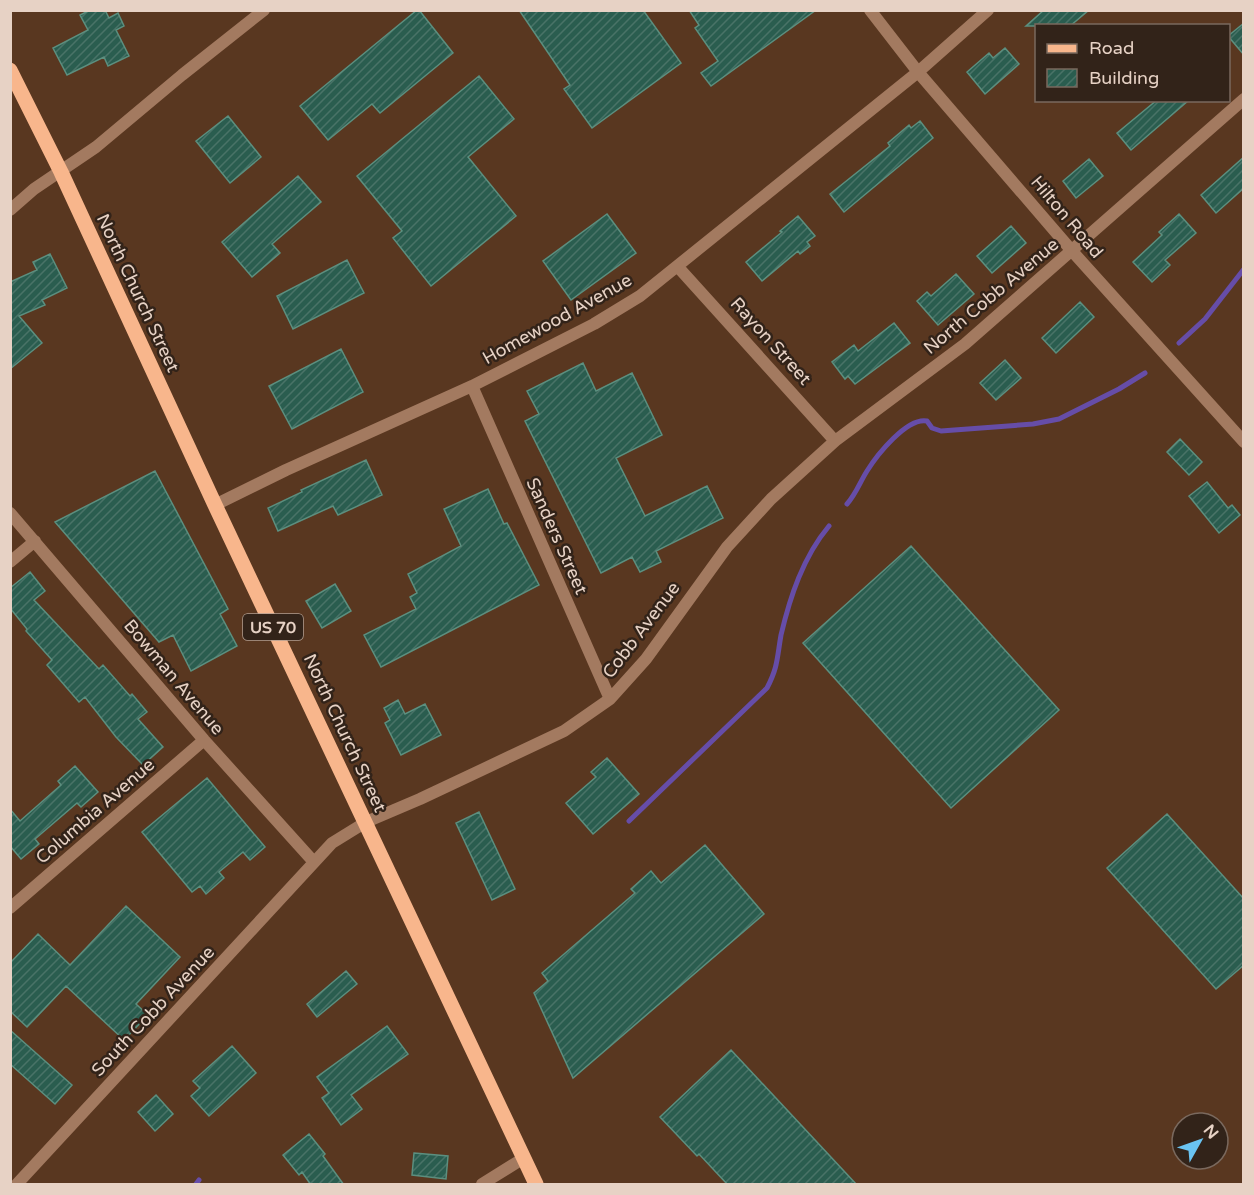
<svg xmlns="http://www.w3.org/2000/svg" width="1254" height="1195" font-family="'Varela Round',sans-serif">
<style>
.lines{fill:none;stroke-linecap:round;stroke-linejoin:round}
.stream{stroke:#664da8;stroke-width:5}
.building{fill:url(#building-hatch);stroke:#5c8f7f;stroke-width:1.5}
.minor{stroke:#a37a60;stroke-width:12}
.tertiary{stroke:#a37a60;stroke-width:12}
.primary{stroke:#f8b68c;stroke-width:15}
.labels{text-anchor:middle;stroke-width:5;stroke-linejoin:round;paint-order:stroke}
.shield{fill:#322319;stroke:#b19e91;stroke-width:1.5}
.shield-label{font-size:16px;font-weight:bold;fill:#e7d2c5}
.street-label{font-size:18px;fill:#e7d2c5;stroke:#322319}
</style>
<defs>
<pattern id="building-hatch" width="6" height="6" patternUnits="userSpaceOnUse" patternTransform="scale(1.5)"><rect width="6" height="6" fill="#2a5d4f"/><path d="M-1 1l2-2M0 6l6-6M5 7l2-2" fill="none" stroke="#497367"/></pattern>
</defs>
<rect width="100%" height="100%" fill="#593720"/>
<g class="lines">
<path class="stream" d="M 1179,343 L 1205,319 L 1244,269
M 847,504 C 856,494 860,482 867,471 C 877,455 907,417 927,421 L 932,428 L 941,431 L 1033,424 L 1059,419 L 1119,389 L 1145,373
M 629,821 L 767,688 C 778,667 777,658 781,635 C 790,597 803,557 829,526
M 196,1184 L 199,1180"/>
</g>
<path class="building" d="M 90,10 L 105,10 L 109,18 L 118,13 L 124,26 L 116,30 L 129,56 L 108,66 L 104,57 L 67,75 L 53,48 L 88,30 L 80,15 Z
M 417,10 L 419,10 L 453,53 L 380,113 L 372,104 L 328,140 L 300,106 Z
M 519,10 L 643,10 L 681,63 L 592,128 L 564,89 L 570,85 Z
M 689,10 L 816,10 L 711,86 L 701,73 L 718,61 L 695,28 L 699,25 Z
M 1044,10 L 1089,10 L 1070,26 L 1026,26 Z
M 1244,23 L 1244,55 L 1228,36 Z
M 1005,48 L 1019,64 L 985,94 L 967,72 L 989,53 L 993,58 Z
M 479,76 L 514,119 L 468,157 L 516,216 L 431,286 L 393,238 L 402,231 L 357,176 Z
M 1157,100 L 1189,100 L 1131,150 L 1117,133 Z
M 228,116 L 261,157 L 230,183 L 196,141 Z
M 920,121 L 933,138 L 844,212 L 830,194 L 890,146 L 888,143 L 909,125 L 911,128 Z
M 1244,157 L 1244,188 L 1216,213 L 1201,195 Z
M 1089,159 L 1103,176 L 1076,198 L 1063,181 Z
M 298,176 L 321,202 L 272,244 L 280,253 L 252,277 L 222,242 Z
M 607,214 L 636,253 L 571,300 L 543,261 Z
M 1179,214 L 1196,233 L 1165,260 L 1170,265 L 1152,282 L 1133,262 L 1162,235 L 1159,232 Z
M 798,216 L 815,236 L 807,242 L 810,246 L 800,254 L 798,251 L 762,281 L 746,262 L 782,232 L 780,231 Z
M 1011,226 L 1026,243 L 992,273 L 977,256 Z
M 50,254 L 67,288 L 42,300 L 45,305 L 19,316 L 42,343 L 10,369 L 10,282 L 37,270 L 33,262 Z
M 347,260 L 364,293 L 293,329 L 277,296 Z
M 956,274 L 974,294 L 938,325 L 917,301 L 927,292 L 931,296 Z
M 1080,302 L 1094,317 L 1056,353 L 1042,338 Z
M 894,323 L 910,343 L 855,384 L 848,376 L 845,379 L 832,362 L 854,345 L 858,351 Z
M 341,349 L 363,392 L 292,429 L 269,386 Z
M 1005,360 L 1021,378 L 996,400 L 980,383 Z
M 583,363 L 596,391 L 632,373 L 662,435 L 616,458 L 645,516 L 707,486 L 723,518 L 656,551 L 661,562 L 640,572 L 632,557 L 601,573 L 525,421 L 539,414 L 527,391 Z
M 1180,439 L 1202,462 L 1189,475 L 1167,452 Z
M 366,460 L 382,495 L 338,515 L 333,506 L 278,531 L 268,508 L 302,492 L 301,490 Z
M 155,471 L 228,609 L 220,614 L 237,646 L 191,671 L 173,635 L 159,642 L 55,522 Z
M 1207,482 L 1228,508 L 1232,505 L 1240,515 L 1219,533 L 1189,496 Z
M 488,489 L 504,524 L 507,523 L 539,585 L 381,667 L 364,635 L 416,609 L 410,597 L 417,593 L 408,574 L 461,546 L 444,509 Z
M 911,546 L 1059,710 L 951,808 L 803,643 Z
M 30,572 L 45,591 L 34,600 L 99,669 L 103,665 L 130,696 L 132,694 L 147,712 L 138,719 L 163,747 L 143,765 L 116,737 L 85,697 L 79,702 L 47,665 L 52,660 L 26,631 L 27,629 L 10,608 L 10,588 Z
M 335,584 L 351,611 L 322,628 L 306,601 Z
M 398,700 L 405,714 L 425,704 L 441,735 L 401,755 L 385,723 L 390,720 L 384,708 Z
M 607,758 L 639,794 L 593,834 L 566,803 L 596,777 L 591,772 Z
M 75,766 L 98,792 L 81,807 L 77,803 L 35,839 L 39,844 L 21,859 L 10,846 L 10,809 L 20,821 L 61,785 L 58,781 Z
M 207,778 L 265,847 L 250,860 L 243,852 L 219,872 L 224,878 L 206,894 L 200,886 L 192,892 L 142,832 Z
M 479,812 L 515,889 L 492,900 L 456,823 Z
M 1167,814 L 1244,899 L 1244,965 L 1216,989 L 1107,868 Z
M 705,845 L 764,914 L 573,1078 L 534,993 L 548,981 L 542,973 L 635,893 L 631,889 L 651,871 L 661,883 Z
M 126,906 L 180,957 L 136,1004 L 148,1015 L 124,1040 L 66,986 L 27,1027 L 10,1011 L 10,963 L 38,934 L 70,965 Z
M 346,971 L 357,984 L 317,1017 L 307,1004 Z
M 387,1026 L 408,1054 L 351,1095 L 362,1109 L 341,1125 L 322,1098 L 329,1093 L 317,1077 Z
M 10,1030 L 72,1085 L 55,1104 L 10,1064 Z
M 232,1046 L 256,1073 L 209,1116 L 191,1096 L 200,1088 L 193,1081 Z
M 731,1050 L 857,1185 L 728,1185 L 699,1154 L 697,1156 L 660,1117 Z
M 156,1095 L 173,1114 L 155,1131 L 138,1112 Z
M 309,1134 L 325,1154 L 323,1156 L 344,1185 L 311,1185 L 302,1172 L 299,1175 L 283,1155 Z
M 414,1153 L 448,1156 L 446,1179 L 412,1175 Z"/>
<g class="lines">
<path class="minor" d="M 870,10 L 918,72 L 1072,251 L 1244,442
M 678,267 L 835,441
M 472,386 L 610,699
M 215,505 L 286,470 L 472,386 L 594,324 L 640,296 L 918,72 L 988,10
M 10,513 L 204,740 L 313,861
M 10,562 L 35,541
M 10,908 L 204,740
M 17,1184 L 332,843 L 366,822 L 420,799 L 564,731 L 610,699 L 646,659 L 727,547 L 771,499 L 835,441 L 965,344 L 1244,99
M 482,1184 L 524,1158"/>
<path class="tertiary" d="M 10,210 L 34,189 L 96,147 L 182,75 L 264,10"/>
<path class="primary" d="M 10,70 L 61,172 L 215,505 L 536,1184"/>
</g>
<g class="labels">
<rect class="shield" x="243" y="614" width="60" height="26" rx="4.5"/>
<g class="shield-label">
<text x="273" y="633">US 70</text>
</g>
<g class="street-label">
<text transform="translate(1067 217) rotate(50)" y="6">Hilton Road</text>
<text transform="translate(138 293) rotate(65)" y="6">North Church Street</text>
<text transform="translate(991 296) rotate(-40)" y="6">North Cobb Avenue</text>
<text transform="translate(557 319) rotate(-29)" y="6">Homewood Avenue</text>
<text transform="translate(771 341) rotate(48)" y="6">Rayon Street</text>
<text transform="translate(557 536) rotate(66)" y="6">Sanders Street</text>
<text transform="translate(641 630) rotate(-53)" y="6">Cobb Avenue</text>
<text transform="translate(174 677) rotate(50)" y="6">Bowman Avenue</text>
<text transform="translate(345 733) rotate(65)" y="6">North Church Street</text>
<text transform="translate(95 811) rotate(-41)" y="6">Columbia Avenue</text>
<text transform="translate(153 1011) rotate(-47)" y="6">South Cobb Avenue</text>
</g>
</g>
<rect width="1254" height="1195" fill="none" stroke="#e7d2c5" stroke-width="24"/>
<rect x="1035" y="24" width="195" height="78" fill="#322319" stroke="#7a695e" stroke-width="1.5"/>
<rect x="1047" y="44" width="30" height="9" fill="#f8b68c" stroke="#7a695e" stroke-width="1.5"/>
<text x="1089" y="54" font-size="18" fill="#e7d2c5">Road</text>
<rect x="1047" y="69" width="30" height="18" fill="url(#building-hatch)" stroke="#7a695e" stroke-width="1.5"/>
<text x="1089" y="84" font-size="18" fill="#e7d2c5">Building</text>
<g transform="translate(1200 1141) rotate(50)"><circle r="28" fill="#322319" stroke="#7a695e" stroke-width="1.5"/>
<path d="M0-4.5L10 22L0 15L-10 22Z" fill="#6ac3f1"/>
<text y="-9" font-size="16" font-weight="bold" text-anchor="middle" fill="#e7d2c5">N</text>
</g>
</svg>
